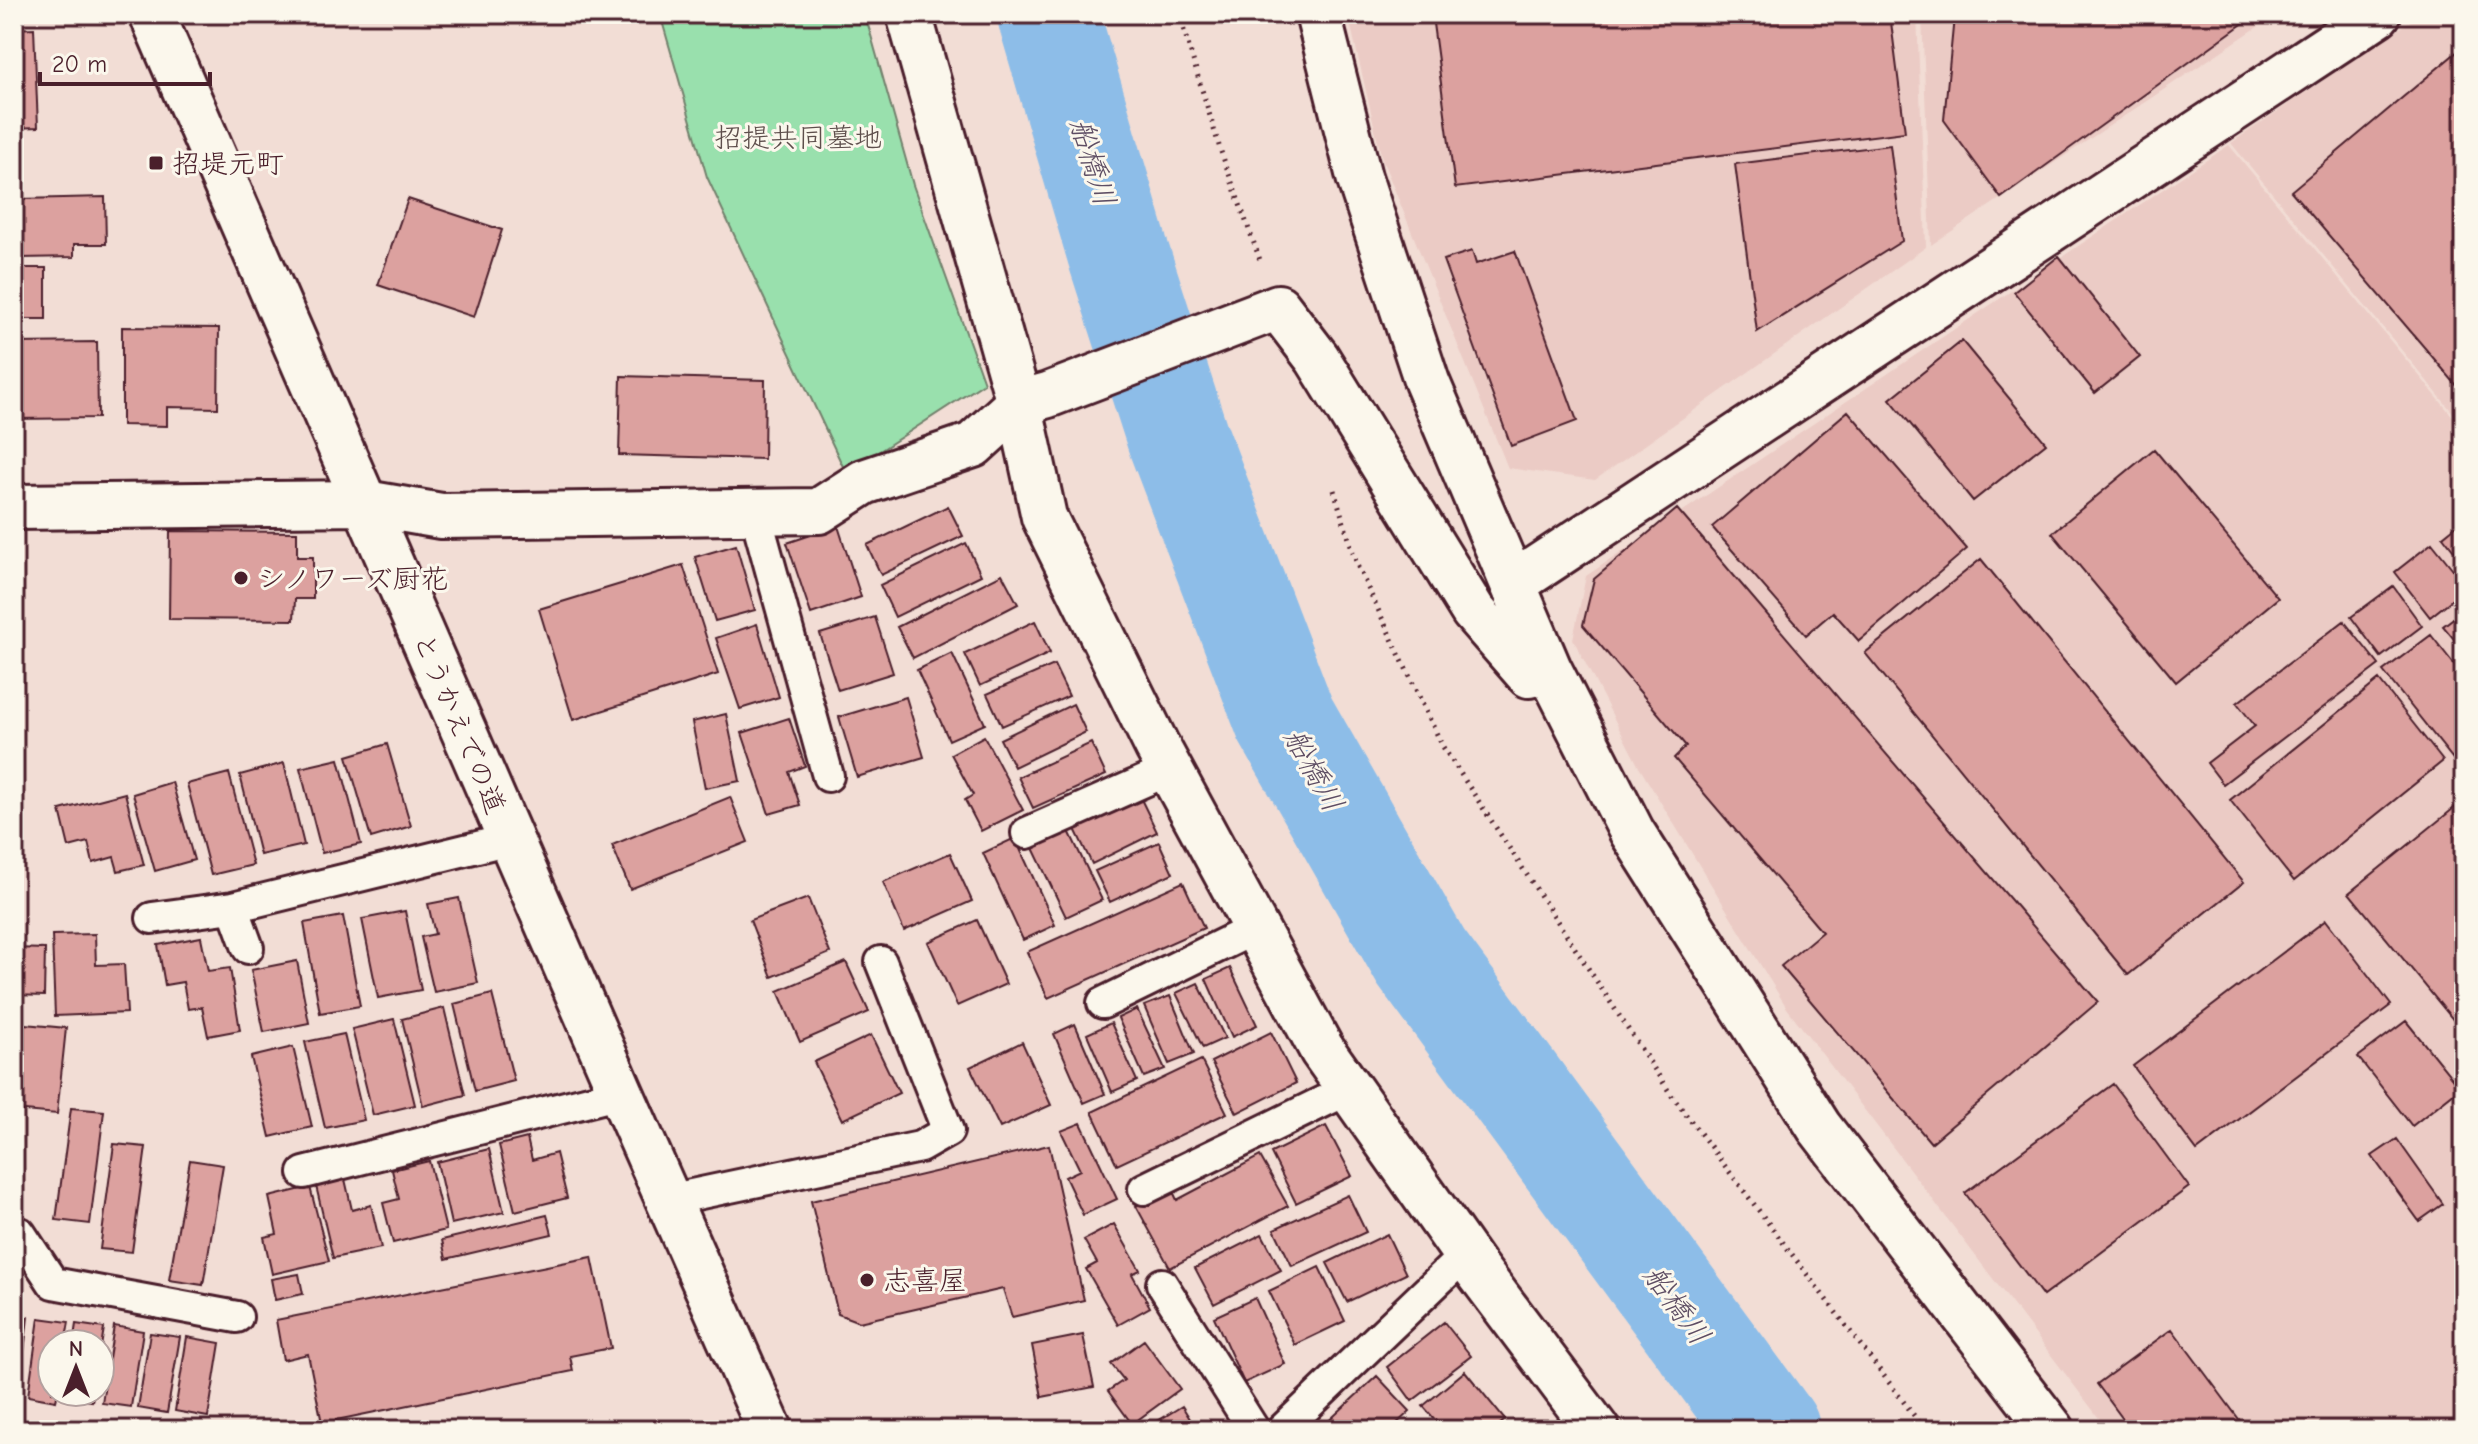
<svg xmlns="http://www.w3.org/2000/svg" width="2478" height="1444" font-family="'Comic Neue','Klee One',sans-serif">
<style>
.built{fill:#ebcbc5}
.green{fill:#99e0ad;stroke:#72806c;stroke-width:2}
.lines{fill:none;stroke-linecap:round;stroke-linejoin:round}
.river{stroke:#8dbde8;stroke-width:102}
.building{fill:#dca19f;stroke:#4a1f2b;stroke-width:2}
.lane-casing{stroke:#4a1f2b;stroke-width:36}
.street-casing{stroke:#4a1f2b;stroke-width:50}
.secondary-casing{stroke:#4a1f2b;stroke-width:50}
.path{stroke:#4a1f2b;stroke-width:5;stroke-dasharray:2 6;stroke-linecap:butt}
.lane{stroke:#fbf7ec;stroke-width:30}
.street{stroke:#fbf7ec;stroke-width:44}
.secondary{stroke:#fbf7ec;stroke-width:44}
.poi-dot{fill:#4a1f2b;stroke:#fbf7ec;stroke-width:3}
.labels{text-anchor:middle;stroke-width:6;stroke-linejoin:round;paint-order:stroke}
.park-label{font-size:28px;fill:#5e4f4c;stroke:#fbf7ec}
.poi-label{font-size:28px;fill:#4a1f2b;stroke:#fbf7ec;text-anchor:start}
.street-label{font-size:28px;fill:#4a1f2b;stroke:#fbf7ec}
.water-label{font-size:30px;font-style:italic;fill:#5e4e64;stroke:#fbf7ec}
</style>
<rect width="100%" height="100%" fill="#f2ddd5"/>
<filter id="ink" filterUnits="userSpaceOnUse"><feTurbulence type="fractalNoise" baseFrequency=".0125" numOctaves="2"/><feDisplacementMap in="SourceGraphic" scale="16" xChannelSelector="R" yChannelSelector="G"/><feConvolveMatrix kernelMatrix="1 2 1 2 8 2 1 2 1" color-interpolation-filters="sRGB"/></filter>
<g filter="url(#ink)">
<path class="built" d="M 1348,14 L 1917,14 L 1926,247 L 1595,480 L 1508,468 L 1382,159 Z
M 1922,14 L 2277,14 L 1931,245 Z
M 2421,14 L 2464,14 L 2464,426 L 2231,143 Z
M 2229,145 L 2464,430 L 2464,1430 L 2108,1430 L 1787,1008 L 1639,767 L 1573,639 L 1586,576 Z"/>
<path class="green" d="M 660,14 L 865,14 L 913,185 L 984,383 L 846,473 L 707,177 Z"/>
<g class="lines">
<path class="river" d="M 1048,14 L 1119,256 L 1178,439 L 1285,719 L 1421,958 L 1769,1430"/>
</g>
<path class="building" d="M 1449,14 L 1890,14 L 1905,132 L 1455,188 L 1432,16 Z
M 1958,14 L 2256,14 L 2001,198 L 1944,120 L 1954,17 Z
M 34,28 L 38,127 L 14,128 L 14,29 Z
M 2464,46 L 2464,394 L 2291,191 Z
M 1890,145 L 1902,241 L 1757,332 L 1735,164 Z
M 105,197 L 106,244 L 74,244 L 74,257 L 21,258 L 20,199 Z
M 408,199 L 502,230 L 474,317 L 378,285 Z
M 1472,251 L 1476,264 L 1515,251 L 1577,421 L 1511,446 L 1443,260 Z
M 2059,256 L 2140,357 L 2095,393 L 2014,292 Z
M 14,268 L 46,268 L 46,319 L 14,319 Z
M 122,327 L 219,328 L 218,408 L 167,407 L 167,426 L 122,425 Z
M 1962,341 L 2046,443 L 1973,501 L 1890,399 Z
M 97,342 L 98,418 L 14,419 L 14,343 Z
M 621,376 L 765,380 L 764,459 L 619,455 Z
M 1848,411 L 1967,549 L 1859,641 L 1833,612 L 1806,635 L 1712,527 Z
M 2154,449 L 2278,598 L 2176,682 L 2052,533 Z
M 948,506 L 963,536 L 881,575 L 867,545 Z
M 1677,509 L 2098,1002 L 1931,1143 L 1781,966 L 1822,932 L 1674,758 L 1686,746 L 1583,625 L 1594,579 Z
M 2464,519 L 2464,563 L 2443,536 Z
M 838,526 L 861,597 L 811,614 L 787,543 Z
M 170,531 L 297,532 L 297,557 L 313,557 L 313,599 L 295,599 L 294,620 L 169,619 Z
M 966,543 L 981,575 L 895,617 L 880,585 Z
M 2432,543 L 2464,583 L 2464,590 L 2430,617 L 2395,572 Z
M 736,545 L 755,610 L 715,621 L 695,557 Z
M 1981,559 L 2244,882 L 2128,975 L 1865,653 Z
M 683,565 L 718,674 L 573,720 L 539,609 Z
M 1002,574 L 1018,604 L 913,658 L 897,627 Z
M 2393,586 L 2422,626 L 2381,657 L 2351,617 Z
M 2464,610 L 2464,651 L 2443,626 Z
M 875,617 L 893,673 L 838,690 L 820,634 Z
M 1035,621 L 1050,653 L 980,686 L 965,654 Z
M 2344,621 L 2379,665 L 2223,784 L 2207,763 L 2255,726 L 2237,703 Z
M 757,624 L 779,697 L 740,709 L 716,638 Z
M 2431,635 L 2464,677 L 2464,750 L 2453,759 L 2383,671 Z
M 952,653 L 985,724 L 949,740 L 917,670 Z
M 1054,665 L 1069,696 L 1002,726 L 987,694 Z
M 2379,680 L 2443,761 L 2294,881 L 2230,800 Z
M 906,697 L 924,757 L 857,777 L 839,717 Z
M 1073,704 L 1086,732 L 1014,767 L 1000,739 Z
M 726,714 L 740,781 L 705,788 L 692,722 Z
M 789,718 L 805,766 L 789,772 L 800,805 L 769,814 L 742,733 Z
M 984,736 L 1023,810 L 981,831 L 965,800 L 973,795 L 951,754 Z
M 1091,743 L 1106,775 L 1033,808 L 1018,777 Z
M 387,744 L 411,826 L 371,838 L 347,756 Z
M 339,759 L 361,844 L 322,853 L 300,768 Z
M 284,763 L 304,845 L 260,855 L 240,775 Z
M 229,773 L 253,865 L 211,875 L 187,784 Z
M 172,782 L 194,860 L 155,871 L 133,794 Z
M 125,793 L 144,865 L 118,871 L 114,857 L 93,863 L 88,842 L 69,847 L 60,810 Z
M 730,797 L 748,842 L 630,889 L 612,845 Z
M 1140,797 L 1157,832 L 1092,864 L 1075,829 Z
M 2464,800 L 2464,1033 L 2349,893 Z
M 1069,831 L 1102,900 L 1066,917 L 1033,848 Z
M 1015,838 L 1055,925 L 1023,940 L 983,853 Z
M 1159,842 L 1173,873 L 1110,902 L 1095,871 Z
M 950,853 L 972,901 L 904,931 L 883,882 Z
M 1183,882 L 1204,928 L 1048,998 L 1027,952 Z
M 459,898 L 478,983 L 434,992 L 421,937 L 435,934 L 428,904 Z
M 808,898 L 830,953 L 772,977 L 750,920 Z
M 405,911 L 421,990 L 378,998 L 362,919 Z
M 343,916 L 360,1006 L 320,1013 L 304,923 Z
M 977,920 L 1006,984 L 957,1006 L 928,942 Z
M 2326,920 L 2391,1005 L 2197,1151 L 2133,1066 Z
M 95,934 L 96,965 L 124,964 L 127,1013 L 55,1016 L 52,935 Z
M 201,937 L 208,971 L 230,968 L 240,1030 L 208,1036 L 202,1007 L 188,1009 L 183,982 L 165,985 L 158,945 Z
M 14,948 L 45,949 L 44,996 L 14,995 Z
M 297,961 L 309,1023 L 264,1032 L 251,970 Z
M 846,962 L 869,1012 L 800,1042 L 778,991 Z
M 1230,968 L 1257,1025 L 1232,1037 L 1206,979 Z
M 1198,983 L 1225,1038 L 1203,1048 L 1176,993 Z
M 492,994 L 514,1081 L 475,1091 L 454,1004 Z
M 1170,996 L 1194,1054 L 1169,1064 L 1144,1006 Z
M 444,1008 L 465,1095 L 423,1106 L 402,1019 Z
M 1137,1009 L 1165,1069 L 1144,1077 L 1118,1018 Z
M 394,1019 L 415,1105 L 373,1115 L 352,1029 Z
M 2406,1021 L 2460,1088 L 2412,1126 L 2358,1057 Z
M 14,1023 L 66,1028 L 57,1114 L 14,1110 Z
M 1111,1023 L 1137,1081 L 1112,1092 L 1087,1034 Z
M 1075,1024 L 1105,1094 L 1084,1103 L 1054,1034 Z
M 1271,1032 L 1296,1083 L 1237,1113 L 1211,1062 Z
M 344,1034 L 364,1120 L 325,1128 L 305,1042 Z
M 871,1035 L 899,1093 L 842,1120 L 814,1062 Z
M 1022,1042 L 1051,1105 L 1000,1128 L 970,1067 Z
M 293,1047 L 312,1127 L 270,1137 L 251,1057 Z
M 1201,1060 L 1227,1113 L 1117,1165 L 1092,1112 Z
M 2113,1084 L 2189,1187 L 2043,1296 L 1965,1193 Z
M 71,1108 L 104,1111 L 90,1224 L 56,1220 Z
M 1081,1123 L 1117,1199 L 1083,1215 L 1065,1177 L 1080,1170 L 1061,1131 Z
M 1326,1126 L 1352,1176 L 1296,1203 L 1271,1153 Z
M 527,1138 L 532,1160 L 556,1153 L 567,1198 L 515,1211 L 499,1145 Z
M 2397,1139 L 2443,1204 L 2419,1221 L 2372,1156 Z
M 114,1144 L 146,1147 L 132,1252 L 100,1249 Z
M 1049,1145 L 1084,1300 L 1012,1317 L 1003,1289 L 859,1322 L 838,1314 L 811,1201 Z
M 489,1149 L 504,1212 L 451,1224 L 437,1162 Z
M 1260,1156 L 1288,1206 L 1170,1268 L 1136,1206 L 1171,1187 L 1177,1200 Z
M 190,1160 L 223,1165 L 203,1285 L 169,1280 Z
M 429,1161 L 446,1230 L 393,1243 L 383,1203 L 399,1199 L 392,1170 Z
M 345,1179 L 352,1210 L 371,1205 L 381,1248 L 333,1258 L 316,1186 Z
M 310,1187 L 329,1261 L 272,1274 L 264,1237 L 277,1234 L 269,1197 Z
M 1348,1195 L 1366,1232 L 1292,1266 L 1274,1229 Z
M 547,1215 L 552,1234 L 446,1259 L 442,1240 Z
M 1114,1224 L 1140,1270 L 1132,1274 L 1150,1307 L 1118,1325 L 1086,1269 L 1097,1263 L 1084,1240 Z
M 1262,1234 L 1281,1270 L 1214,1304 L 1195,1268 Z
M 1387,1234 L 1406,1274 L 1347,1302 L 1327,1263 Z
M 592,1257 L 611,1348 L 570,1356 L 573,1371 L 322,1423 L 308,1354 L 283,1360 L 276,1320 Z
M 1319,1267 L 1345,1321 L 1295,1345 L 1269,1291 Z
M 299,1274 L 303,1294 L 275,1300 L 271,1279 Z
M 1255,1298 L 1285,1364 L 1244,1383 L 1214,1317 Z
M 14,1315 L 28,1317 L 19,1394 L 14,1393 Z
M 39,1318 L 69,1322 L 65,1344 L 52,1344 L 52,1392 L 58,1392 L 56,1401 L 28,1396 Z
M 1444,1322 L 1471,1356 L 1412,1401 L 1387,1367 Z
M 76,1324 L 104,1328 L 100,1353 L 100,1344 L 73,1344 Z
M 114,1326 L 143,1331 L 131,1407 L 102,1403 Z
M 2172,1329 L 2247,1430 L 2131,1430 L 2097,1384 Z
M 150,1333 L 180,1337 L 167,1413 L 138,1408 Z
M 1083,1335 L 1094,1387 L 1042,1397 L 1032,1345 Z
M 187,1337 L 220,1343 L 208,1417 L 175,1411 Z
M 1144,1340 L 1180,1389 L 1132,1424 L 1108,1391 L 1124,1380 L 1111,1364 Z
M 1465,1371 L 1505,1420 L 1493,1430 L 1444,1430 L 1423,1406 Z
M 1377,1376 L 1410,1411 L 1390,1430 L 1323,1430 L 1321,1428 Z
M 66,1392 L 94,1392 L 92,1401 L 65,1397 Z
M 1182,1406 L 1197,1430 L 1143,1430 Z"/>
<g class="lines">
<g class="lane-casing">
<path id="lane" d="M 755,512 L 828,776
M 1027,833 L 1169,770
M 233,907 L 248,948
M 152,918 L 233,907 L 510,839
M 1103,1003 L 1256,928
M 304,1173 L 621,1093
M 1144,1189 L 1349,1089
M 668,1200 L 920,1147 L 948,1131 L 881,962
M 14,1232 L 20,1233 L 53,1283 L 237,1317
M 1162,1284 L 1254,1430
M 1282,1430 L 1466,1254"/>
</g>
<g class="street-casing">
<path id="street" d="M 909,14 L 1019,403 L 1044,517 L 1157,746 L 1322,1050 L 1474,1266 L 1597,1430
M 1318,14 L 1359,177 L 1427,382 L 1549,669 L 1632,832 L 1819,1127 L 2052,1430
M 14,507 L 365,503 L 441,516 L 819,511 L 864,482 L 973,445 L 1019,403 L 1048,395 L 1278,307 L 1317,358 L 1473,611 L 1529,675 L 1549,669
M 1513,584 L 2378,14"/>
</g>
<g class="secondary-casing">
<path id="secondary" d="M 152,14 L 621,1093 L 770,1430"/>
</g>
<path class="path" d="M 1179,14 L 1220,149 L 1260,260
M 1334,490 L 1357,565 L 1443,747 L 1672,1096 L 1925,1430"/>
<use href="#lane" class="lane"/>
<use href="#street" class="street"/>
<use href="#secondary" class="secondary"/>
</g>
</g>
<g class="poi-dot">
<rect x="148" y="155" width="16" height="16" rx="4"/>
<circle cx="241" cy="578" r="8"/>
<circle cx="867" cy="1280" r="8"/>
</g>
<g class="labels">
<g class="park-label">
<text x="798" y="147">招提共同墓地</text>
</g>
<g class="poi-label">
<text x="172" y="173">招堤元町</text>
<text x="257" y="588">シノワーズ厨花</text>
<text x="883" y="1290">志喜屋</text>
</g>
<g class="street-label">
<text transform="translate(460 723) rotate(67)" y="10">とうかえでの道</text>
</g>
<g class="water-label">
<text transform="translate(1093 162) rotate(73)" y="10">船橋川</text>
<text transform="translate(1314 770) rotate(61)" y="10">船橋川</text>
<text transform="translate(1677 1305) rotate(54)" y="10">船橋川</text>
</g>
</g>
<rect width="2478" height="1444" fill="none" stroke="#fbf7ec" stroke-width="48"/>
<rect x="24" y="24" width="2430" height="1396" fill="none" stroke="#4a1f2b" stroke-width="3" filter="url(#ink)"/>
<g transform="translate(76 1368)"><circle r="38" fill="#fbf7ec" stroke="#b4a19f" stroke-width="2"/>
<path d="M0-6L14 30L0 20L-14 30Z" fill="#4a1f2b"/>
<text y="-12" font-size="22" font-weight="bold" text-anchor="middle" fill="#4a1f2b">N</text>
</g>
<path d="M40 72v12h170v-12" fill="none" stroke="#4a1f2b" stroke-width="4"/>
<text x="52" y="72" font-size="24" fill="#4a1f2b" stroke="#fbf7ec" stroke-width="6" paint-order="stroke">20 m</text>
</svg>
